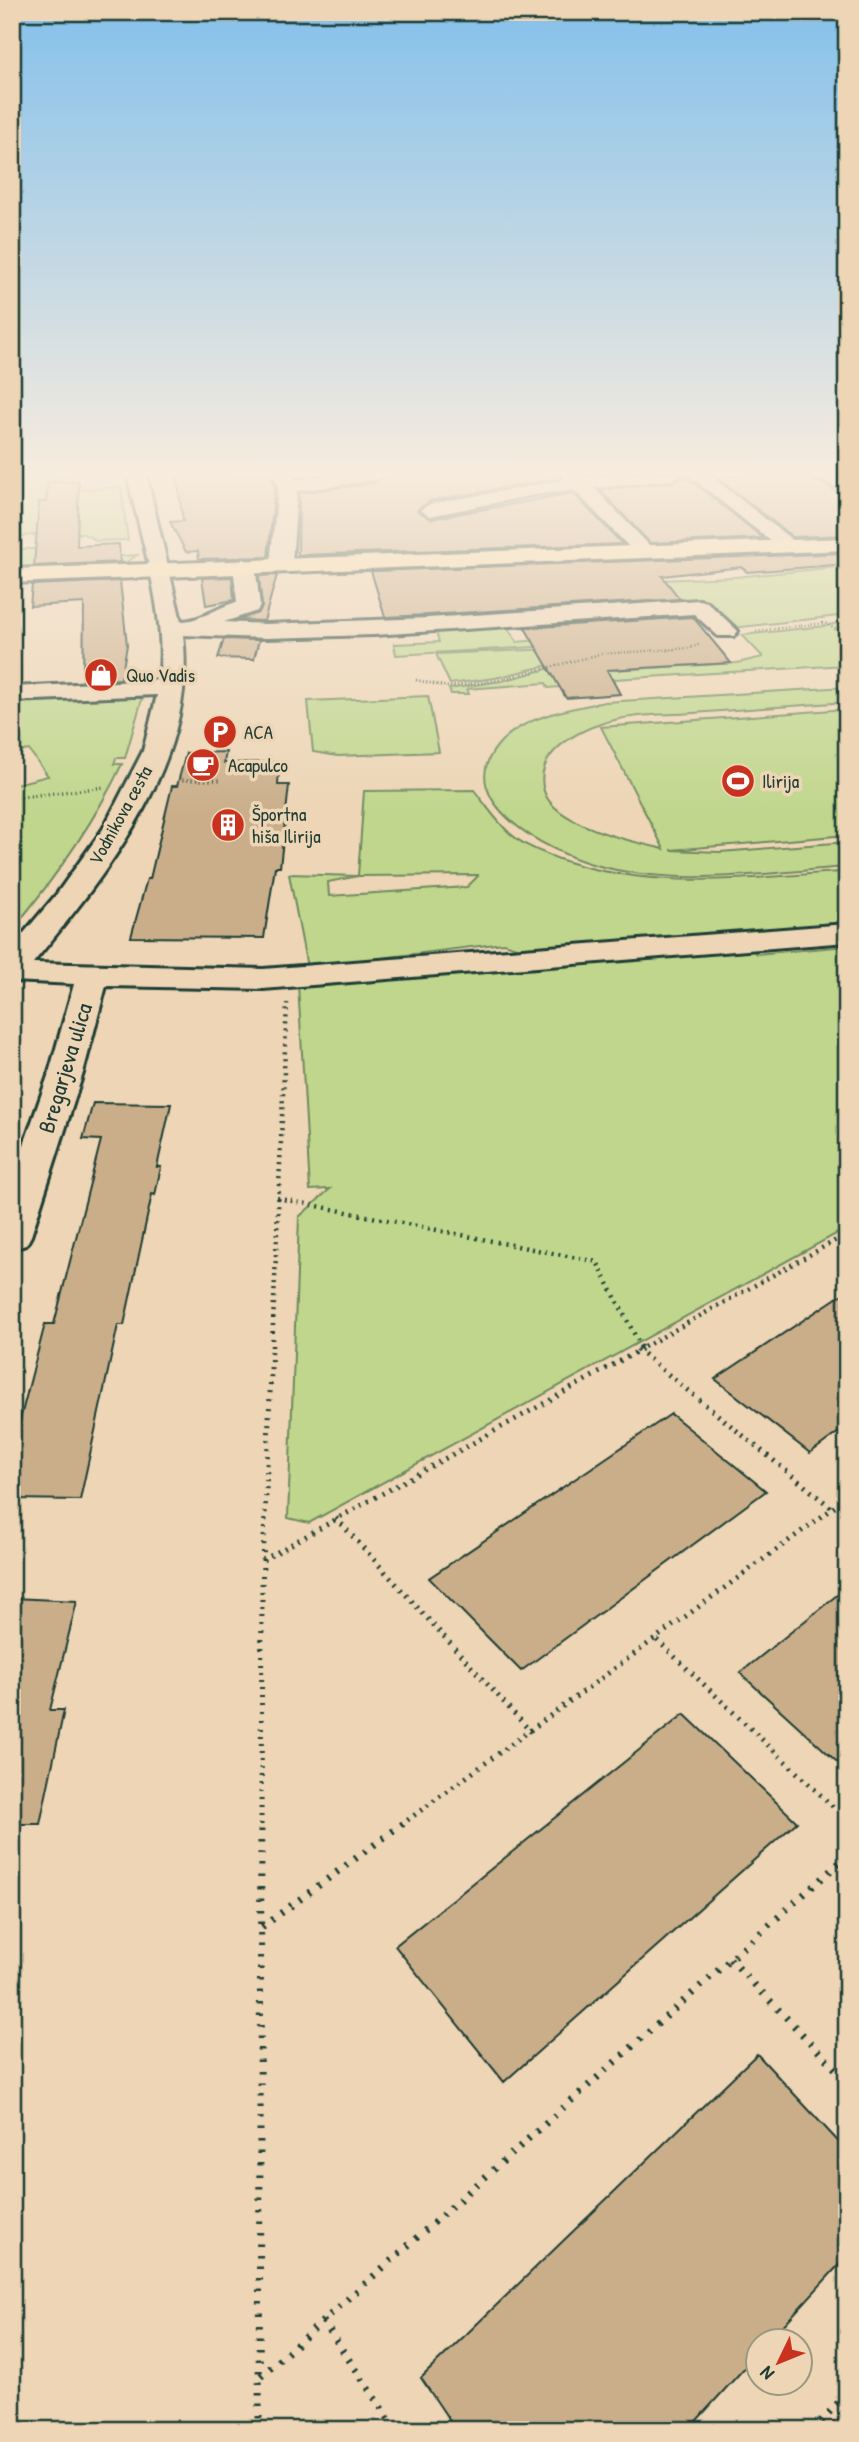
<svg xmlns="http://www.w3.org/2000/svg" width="859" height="2442" font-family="'Patrick Hand',sans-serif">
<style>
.green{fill:#bfd68c;stroke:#6f8a60;stroke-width:2;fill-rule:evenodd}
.building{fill:#caae8a;stroke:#1f3d34;stroke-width:2}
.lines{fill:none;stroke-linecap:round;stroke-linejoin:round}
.minor-casing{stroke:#1f3d34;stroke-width:6}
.major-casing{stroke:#1f3d34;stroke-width:6}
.path-far4{stroke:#1f3d34;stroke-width:2.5;stroke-dasharray:1 2.5;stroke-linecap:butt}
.path-far3{stroke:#1f3d34;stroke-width:3.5;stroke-dasharray:1 3.5;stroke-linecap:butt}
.path-far2{stroke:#1f3d34;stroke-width:4.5;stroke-dasharray:2 5;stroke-linecap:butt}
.path-far1{stroke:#1f3d34;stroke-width:5;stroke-dasharray:2 6;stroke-linecap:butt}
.path{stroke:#1f3d34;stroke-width:7;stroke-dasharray:2.5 9;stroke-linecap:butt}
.minor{fill:#edd5b5;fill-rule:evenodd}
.major{fill:#faddab;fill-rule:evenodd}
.labels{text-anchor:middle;stroke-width:7;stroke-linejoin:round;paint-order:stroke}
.far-poi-label{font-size:19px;fill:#1f3d34;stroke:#edd5b5;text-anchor:start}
.far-street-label{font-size:19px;fill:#1f3d34;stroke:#edd5b5}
.street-label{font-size:23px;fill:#1f3d34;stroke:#edd5b5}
</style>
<rect width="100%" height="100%" fill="#edd5b5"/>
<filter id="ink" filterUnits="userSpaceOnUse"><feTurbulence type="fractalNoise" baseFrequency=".0143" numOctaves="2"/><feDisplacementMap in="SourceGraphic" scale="14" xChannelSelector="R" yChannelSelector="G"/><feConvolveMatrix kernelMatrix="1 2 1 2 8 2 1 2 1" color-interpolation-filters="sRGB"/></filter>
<g filter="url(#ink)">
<path class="green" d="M 12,474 L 81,474 L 48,482 L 47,492 L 121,487 L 128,540 L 96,541 C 78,524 35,535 13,538 L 16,533 L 12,533 Z
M 12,549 L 45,549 L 47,561 L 137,555 L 124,564 L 12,569 Z
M 847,566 L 847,615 L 733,628 L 707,601 L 640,607 L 611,582 L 735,577 Z
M 587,620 L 604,643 L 396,655 L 394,644 L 439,642 L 435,628 L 505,624 L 517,642 L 585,636 L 578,623 Z
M 847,621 L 847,665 L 615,679 L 614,683 L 548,688 L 546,683 L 467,689 L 469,694 L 451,694 L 449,689 L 502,681 L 604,654 L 612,670 L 737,663 L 763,657 L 742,635 L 825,626 Z
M 577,648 L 603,652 L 495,678 L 450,684 L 436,654 Z
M 847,687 L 847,702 C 796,706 744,709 693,713 C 669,715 643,714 619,719 C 587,725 532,750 544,791 C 554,825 633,842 664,849 L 601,727 L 847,709 L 847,835 L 671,850 L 720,852 L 847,842 L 847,867 C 763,873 674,888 592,864 C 549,852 450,801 498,745 C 522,716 570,709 605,702 Z
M 128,694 L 142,699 L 125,758 L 116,758 L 114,764 L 122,764 C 93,825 55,878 12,930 L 12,785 L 48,776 L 29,750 L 12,753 L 12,697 Z
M 428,696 L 439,752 L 338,756 L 313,752 L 308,701 Z
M 474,790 C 486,805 497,823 512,835 C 524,846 544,853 559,859 C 652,891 744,878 840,872 L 847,877 L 847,927 L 535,953 L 504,943 L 307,967 L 289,874 L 358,876 L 364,791 ZM 358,876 L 478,875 L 478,876 L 467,887 L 329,896 L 328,882 Z
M 847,946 L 847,1228 L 309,1523 L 288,1518 L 299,1217 L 330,1189 L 310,1190 L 298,984 L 752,948 L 756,954 Z"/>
<path class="building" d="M 271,474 L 275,487 L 268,557 L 199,559 L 198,551 L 186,552 L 170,522 L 183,521 L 177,476 Z
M 387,474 L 558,474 L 560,478 L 430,501 L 418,511 L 431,519 L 573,493 L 622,544 L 298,555 L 299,493 L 375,483 Z
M 752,474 L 807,474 L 812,480 L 826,485 L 847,500 L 847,535 L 793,537 L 717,478 Z
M 688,478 L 763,538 L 650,543 L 600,490 Z
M 79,481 L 77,546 L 119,544 L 120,562 L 34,566 L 39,502 L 46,502 L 48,482 Z
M 847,553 L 847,564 L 747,572 L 742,567 L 662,576 L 680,599 L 428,615 L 385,617 L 371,571 Z
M 277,575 L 264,621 L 238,620 L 258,613 L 262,607 L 259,576 Z
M 232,577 L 234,600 L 206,605 L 202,578 Z
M 120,581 L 127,645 L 121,679 L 83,681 L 84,603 L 30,606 L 32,585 Z
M 693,617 L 731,663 L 607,670 L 620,694 L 566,698 L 525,628 Z
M 224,639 L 259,640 L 254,659 L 218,658 Z
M 226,752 L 224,763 L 279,762 L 278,785 L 289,785 L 280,867 L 275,867 L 264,938 L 131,937 L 147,879 L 150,879 L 172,786 L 177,786 L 186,753 Z
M 93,1103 L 171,1104 L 157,1167 L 161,1167 L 155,1195 L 152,1194 L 124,1325 L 118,1325 L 80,1500 L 12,1499 L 12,1451 L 45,1324 L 54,1324 L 101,1140 L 83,1139 Z
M 847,1291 L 847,1426 L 810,1453 L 715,1379 Z
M 671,1414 L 766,1491 L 521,1671 L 429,1578 Z
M 847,1587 L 847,1771 L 740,1673 Z
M 12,1598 L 77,1601 L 50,1710 L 64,1710 L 40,1824 L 12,1824 Z
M 684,1714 L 797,1822 L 504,2082 L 395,1946 Z
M 757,2054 L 847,2151 L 847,2256 L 769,2341 L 758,2341 L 758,2353 L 688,2430 L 456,2430 L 421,2378 Z"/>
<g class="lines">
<g class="minor-casing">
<path id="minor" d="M 127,474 L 146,474 L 181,621 C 200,621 218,607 237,602 L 233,565 L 244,559 L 255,565 L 260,606 L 257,611 L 224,622 L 266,624 L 428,618 L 699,600 L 707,602 L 738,631 L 734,636 L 718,636 L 694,614 L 374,635 L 266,638 L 183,635 C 198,761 108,872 33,963 L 263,969 L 847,924 L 847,942 L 263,989 L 106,986 L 83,1073 L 31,1236 L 26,1245 L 12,1249 L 12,1179 L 49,1073 L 74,984 L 12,981 L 12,947 L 56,895 L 103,829 L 143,751 L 157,695 L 12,701 L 12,687 L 159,680 C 168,617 140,536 127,474 Z
M 273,474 L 292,474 L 295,480 L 338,474 L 385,474 L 375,480 L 297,491 L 292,564 L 281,570 L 270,564 L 278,487 Z
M 561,474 L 580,474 L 584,478 L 621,474 L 681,474 L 672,480 L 594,488 L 651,547 L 655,551 L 651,555 L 637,555 L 574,490 L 534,495 L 430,516 L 420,510 L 430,504 L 564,480 Z
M 687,474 L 708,474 L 800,546 L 789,552 L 782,550 Z
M 810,474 L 837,474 L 847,477 L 847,490 L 813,478 Z"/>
</g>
<g class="major-casing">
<path id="major" d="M 847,538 L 847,550 L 12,583 L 12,569 Z"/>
</g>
<path class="path-far4" d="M 756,631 L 825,623 L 847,637
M 416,680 L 448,687 L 498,680 L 601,654 L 691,648 L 700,644"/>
<path class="path-far3" d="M 178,780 L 223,780
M 12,798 L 105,787"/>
<path class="path-far2" d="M 277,1198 L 597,1262 L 641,1347
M 272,1347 L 287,1003
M 644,1347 L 847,1234"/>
<path class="path-far1" d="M 637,1349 L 833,1509
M 336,1518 L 531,1732
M 263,1560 L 647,1346
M 657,1640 L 847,1820
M 261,1825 L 262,1588 L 272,1346
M 401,1825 L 847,1498"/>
<path class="path" d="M 262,1927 L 404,1823
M 730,1959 L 847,2081
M 323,2321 L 396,2430
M 261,2376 L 847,1856
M 259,2430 L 261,1823
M 813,2430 L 847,2393"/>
<use href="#minor" class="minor"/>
<use href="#major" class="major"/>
</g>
</g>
<linearGradient id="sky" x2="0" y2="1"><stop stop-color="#84c0eb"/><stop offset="0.58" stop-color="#f7ecde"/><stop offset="1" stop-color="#f7ecde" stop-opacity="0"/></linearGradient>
<rect width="859" height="816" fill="url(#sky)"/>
<defs>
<g id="shop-disc" transform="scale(1.75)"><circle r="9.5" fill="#c8321e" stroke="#edd5b5"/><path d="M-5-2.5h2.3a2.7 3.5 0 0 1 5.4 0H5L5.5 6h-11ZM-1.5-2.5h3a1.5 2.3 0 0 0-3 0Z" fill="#fff"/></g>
<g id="parking-disc" transform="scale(1.75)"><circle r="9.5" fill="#c8321e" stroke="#edd5b5"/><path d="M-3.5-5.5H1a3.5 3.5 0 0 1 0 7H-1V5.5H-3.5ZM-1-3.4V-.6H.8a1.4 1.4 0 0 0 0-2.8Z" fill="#fff"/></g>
<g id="cafe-disc" transform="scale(1.75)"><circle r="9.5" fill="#c8321e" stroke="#edd5b5"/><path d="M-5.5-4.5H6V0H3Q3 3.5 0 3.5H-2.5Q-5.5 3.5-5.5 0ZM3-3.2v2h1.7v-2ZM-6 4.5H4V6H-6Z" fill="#fff"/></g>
<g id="stadium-disc" transform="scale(1.75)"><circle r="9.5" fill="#c8321e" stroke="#edd5b5"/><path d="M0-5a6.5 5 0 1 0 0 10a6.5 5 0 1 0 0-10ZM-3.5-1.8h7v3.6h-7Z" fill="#fff"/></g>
<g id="building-disc" transform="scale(1.75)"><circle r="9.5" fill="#c8321e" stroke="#edd5b5"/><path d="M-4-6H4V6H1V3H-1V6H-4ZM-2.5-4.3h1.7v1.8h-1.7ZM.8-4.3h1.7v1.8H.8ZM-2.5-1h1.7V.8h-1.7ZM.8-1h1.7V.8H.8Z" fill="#fff"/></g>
</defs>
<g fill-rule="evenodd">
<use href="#shop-disc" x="101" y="675"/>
<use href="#parking-disc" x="220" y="732"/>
<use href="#cafe-disc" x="203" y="765"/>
<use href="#stadium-disc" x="738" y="781"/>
<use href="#building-disc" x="228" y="825"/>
</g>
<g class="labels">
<g class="far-poi-label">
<text x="126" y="682">Quo Vadis</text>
<text x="244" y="739">ACA</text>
<text x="228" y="772">Acapulco</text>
<text x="762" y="788">Ilirija</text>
<text x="252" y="821">Športna<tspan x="252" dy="22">hiša Ilirija</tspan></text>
</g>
<g class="far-street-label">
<text transform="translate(120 815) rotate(-61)" y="7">Vodnikova cesta</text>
</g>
<g class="street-label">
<text transform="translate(65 1068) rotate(-73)" y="8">Bregarjeva ulica</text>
</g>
</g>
<rect width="859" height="2442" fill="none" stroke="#edd5b5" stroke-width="42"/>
<rect x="21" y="21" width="817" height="2400" fill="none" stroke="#1f3d34" stroke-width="2.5" filter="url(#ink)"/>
<g transform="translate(779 2362) rotate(227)"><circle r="33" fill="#edd5b5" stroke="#9b9881" stroke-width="2"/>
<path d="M0-5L12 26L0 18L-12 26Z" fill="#c8321e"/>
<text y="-10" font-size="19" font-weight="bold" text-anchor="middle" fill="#1f3d34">N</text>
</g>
</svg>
